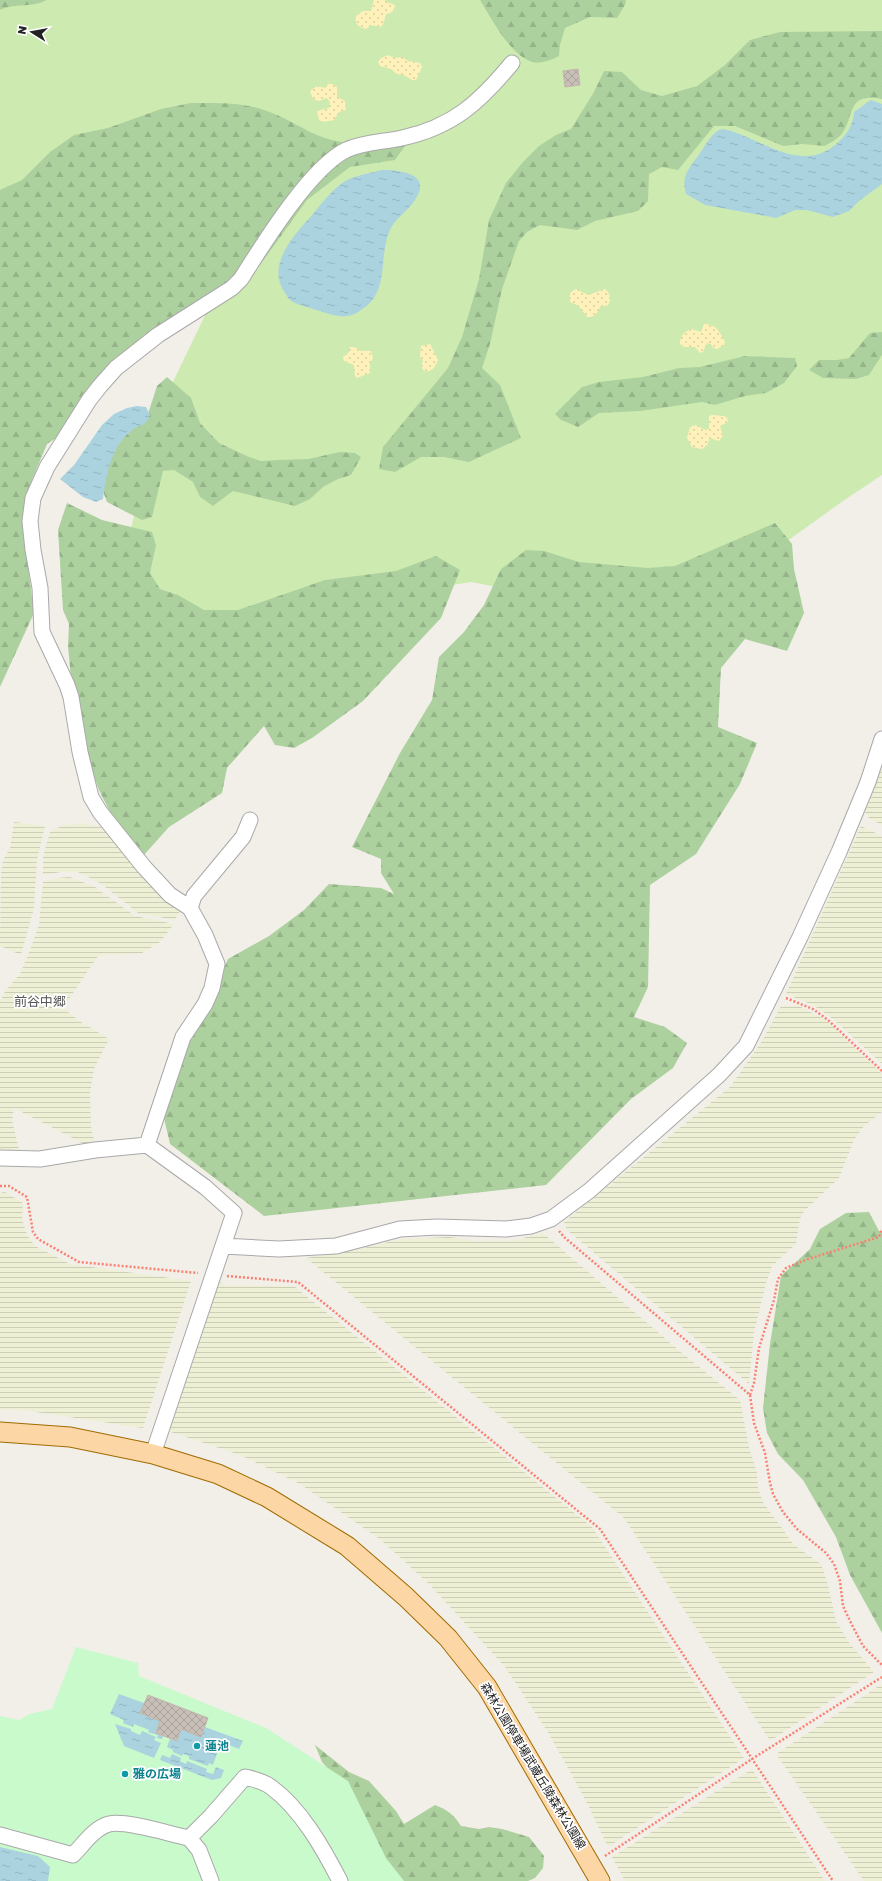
<svg xmlns="http://www.w3.org/2000/svg" width="882" height="1881" font-family="'Golos Text','Noto Sans JP',sans-serif">
<style>
.farmland{fill:url(#farmland-rules)}
.grass{fill:#cdebb0}
.forest{fill:url(#forest-firs)}
.sand{fill:url(#sand-dots)}
.park{fill:#c8facc}
.water{fill:url(#water-ripples)}
.building{fill:url(#building-cross-hatch);stroke:#c4b6ab}
.lines{fill:none;stroke-linecap:round;stroke-linejoin:round}
.minor-casing{stroke:#a9a9a9;stroke-width:17}
.major-casing{stroke:#a06b00;stroke-width:21}
.path{stroke:#fa8072;stroke-width:2.5;stroke-dasharray:2 2;stroke-linecap:butt}
.minor{stroke:#fff;stroke-width:15}
.major{stroke:#fcd6a4;stroke-width:19}
.culture-dot{fill:#0f9aa8;stroke:#fff;stroke-width:1.5}
.labels{text-anchor:middle;stroke-width:3.5;stroke-linejoin:round;paint-order:stroke}
.culture-label{font-size:12px;font-weight:bold;fill:#0d838f;stroke:#fff;text-anchor:start}
.street-label{font-size:12px;fill:#222;stroke:#fff}
.neighbourhood-label{font-size:13px;fill:#555;stroke:#fff}
</style>
<defs>
<pattern id="farmland-rules" width="6" height="5" patternUnits="userSpaceOnUse"><rect width="6" height="5" fill="#eef0d5"/><path d="M0 2.5h6" fill="none" stroke="#ccceb7"/></pattern>
<pattern id="forest-firs" width="22" height="20" patternUnits="userSpaceOnUse"><rect width="22" height="20" fill="#add19e"/><path d="M5 1l3.5 6h-7zM16 11l3.5 6h-7z" fill="#95b388"/></pattern>
<pattern id="sand-dots" width="8" height="8" patternUnits="userSpaceOnUse"><rect width="8" height="8" fill="#fff1ba"/><path d="M2 2h.1M6 6h.1" fill="none" stroke="#dacea0" stroke-width="1.8" stroke-linecap="round"/></pattern>
<pattern id="water-ripples" width="26" height="14" patternUnits="userSpaceOnUse"><rect width="26" height="14" fill="#aad3df"/><path d="M2 4q2-2 4 0t4 0M15 11q2-2 4 0t4 0" fill="none" stroke="#92b5bf"/></pattern>
<pattern id="building-cross-hatch" width="8" height="8" patternUnits="userSpaceOnUse"><rect width="8" height="8" fill="#c7bfb8"/><path d="M0 0l8 8M0 8l8-8" fill="none" stroke="#aba49e"/></pattern>
</defs>
<rect width="100%" height="100%" fill="#f2efe9"/>
<path class="farmland" d="M 882,767 L 882,825 L 870,819 L 865,813 Z
M 14,822 L 45,826 L 37,860 L 34,908 L 21,955 L 0,946 L 1,873 L 3,860 L 10,848 Z
M 84,823 L 101,827 L 110,836 L 140,875 L 168,904 L 180,911 L 175,920 L 138,913 L 100,883 L 78,872 L 61,872 L 43,875 L 43,857 L 50,832 L 63,825 Z
M 861,826 L 882,836 L 882,1064 L 833,1019 L 813,1005 L 786,994 Z
M 70,877 L 95,887 L 135,916 L 174,924 L 160,942 L 142,953 L 98,956 L 63,1008 L 81,1022 L 109,1039 L 94,1069 L 90,1093 L 91,1127 L 94,1140 L 84,1144 L 14,1108 L 12,1120 L 19,1150 L 0,1150 L 0,1001 L 6,990 L 20,974 L 30,950 L 39,925 L 43,882 L 58,878 Z
M 781,1006 L 799,1006 L 826,1020 L 882,1074 L 882,1112 L 864,1126 L 854,1140 L 839,1178 L 804,1211 L 800,1219 L 796,1244 L 772,1266 L 766,1283 L 754,1333 L 749,1384 L 567,1230 L 564,1222 L 730,1087 L 762,1041 Z
M 5,1192 L 23,1203 L 22,1219 L 27,1235 L 35,1246 L 70,1264 L 191,1281 L 143,1428 L 29,1411 L 0,1409 L 0,1193 Z
M 543,1233 L 682,1353 L 740,1400 L 749,1447 L 757,1473 L 758,1488 L 763,1502 L 794,1545 L 821,1564 L 827,1581 L 836,1621 L 850,1644 L 874,1672 L 770,1741 L 624,1518 L 306,1258 L 351,1251 L 401,1239 L 450,1237 L 476,1241 L 511,1241 Z
M 219,1282 L 228,1285 L 294,1286 L 592,1527 L 744,1758 L 608,1847 L 585,1799 L 549,1734 L 505,1667 L 430,1585 L 381,1540 L 300,1484 L 240,1455 L 168,1431 Z
M 882,1684 L 882,1881 L 864,1881 L 776,1754 Z
M 752,1769 L 825,1881 L 625,1881 L 612,1857 Z"/>
<path class="grass" d="M 0,0 L 882,0 L 882,475 L 843,501 L 676,621 L 471,582 L 220,622 L 140,610 L 127,548 L 155,419 L 237,249 L 0,243 Z"/>
<path class="forest" d="M 0,0 L 47,0 C 32,8 14,3 0,10 Z
M 480,0 L 479,0 L 626,0 L 625,5 L 617,18 L 590,17 L 565,28 L 560,45 L 559,56 C 551,60 542,64 533,62 C 512,58 491,18 480,0 Z
M 882,31 L 882,99 C 845,92 856,116 841,135 C 837,139 830,143 825,146 L 802,144 L 783,146 L 735,126 L 714,126 L 678,170 L 662,167 L 649,174 L 648,201 L 638,211 L 595,221 L 577,230 L 540,225 L 527,232 L 519,241 L 502,289 L 490,344 L 482,368 L 500,385 L 521,438 L 469,462 L 444,457 L 421,457 L 395,472 L 379,469 L 383,447 L 448,368 L 462,337 L 479,279 L 489,220 L 506,183 L 523,162 L 539,146 L 556,135 L 571,129 L 594,92 L 604,71 L 622,72 L 641,90 L 662,96 L 697,86 L 725,65 L 750,40 L 780,32 Z
M 191,103 C 216,103 241,102 264,110 C 283,116 299,127 317,135 C 346,147 377,145 408,142 L 395,160 L 350,167 L 307,200 L 260,265 L 203,298 L 153,333 L 71,428 L 47,444 L 29,487 L 23,525 L 34,613 L 0,687 L 0,190 L 22,180 L 50,152 L 74,135 L 108,128 L 161,109 Z
M 882,332 L 882,355 L 869,375 L 856,379 L 823,378 L 809,370 L 819,360 L 837,360 L 849,358 L 870,333 Z
M 745,356 L 795,358 L 797,366 L 784,383 L 766,393 L 745,396 L 715,405 L 702,402 L 640,411 L 599,413 L 578,427 L 561,420 L 555,414 L 582,387 L 599,382 L 643,377 L 679,368 L 700,367 Z
M 167,377 L 191,398 L 200,423 L 219,443 L 249,457 L 261,461 L 277,460 L 308,459 L 340,452 L 355,453 L 361,457 L 351,475 L 338,479 L 323,487 L 310,499 L 295,506 L 233,491 L 213,506 L 200,497 L 193,482 L 174,470 L 163,471 L 152,517 L 142,520 L 107,502 L 101,486 L 113,445 L 128,429 L 146,420 L 157,386 Z
M 67,503 L 102,520 L 152,532 L 156,545 L 150,573 L 160,589 L 178,595 L 204,610 L 238,610 L 325,580 L 396,571 L 436,556 L 460,570 L 441,618 L 363,701 L 312,738 L 294,748 L 275,745 L 264,726 L 227,768 L 222,793 L 169,827 L 143,856 L 116,824 L 99,790 L 82,744 L 74,711 L 68,646 L 69,624 L 63,610 L 58,530 Z
M 775,523 L 792,544 L 794,569 L 804,613 L 787,651 L 745,639 L 721,668 L 718,727 L 757,743 L 740,784 L 696,854 L 650,885 L 648,987 L 634,1017 L 665,1027 L 687,1043 L 673,1068 L 631,1099 L 546,1185 L 264,1216 L 170,1144 L 164,1118 L 157,1101 L 209,1002 L 228,959 L 269,936 L 304,910 L 329,884 L 381,888 L 394,894 L 381,873 L 381,859 L 352,847 L 400,753 L 432,700 L 439,657 L 464,632 L 484,605 L 501,569 L 526,550 L 544,551 L 579,562 L 648,568 L 675,566 Z
M 869,1212 L 879,1231 L 882,1231 L 882,1633 L 850,1575 L 836,1537 L 803,1480 L 778,1454 L 767,1433 L 763,1408 L 770,1344 L 781,1276 L 810,1249 L 820,1229 L 846,1213 Z
M 315,1745 L 349,1772 L 369,1781 L 396,1811 L 404,1824 L 435,1805 C 448,1810 454,1815 461,1826 L 479,1829 L 489,1827 L 502,1829 L 529,1837 L 544,1856 L 543,1868 L 535,1878 L 528,1881 L 345,1881 L 342,1784 L 322,1762 Z"/>
<path class="sand" d="M 374,0 L 385,0 L 386,2 L 395,5 C 394,11 392,13 386,14 L 383,25 L 380,27 L 371,25 L 366,29 C 358,27 355,24 356,16 L 363,11 L 371,11 Z
M 388,55 L 395,58 L 402,57 L 408,61 L 420,63 L 422,67 L 416,80 L 412,80 L 404,75 L 397,74 L 391,69 L 380,66 L 378,62 L 381,58 Z
M 328,84 L 333,84 L 337,87 L 337,97 L 345,101 L 346,110 L 339,112 L 334,120 L 322,122 L 319,120 L 317,111 L 329,108 L 330,102 L 327,98 L 319,101 L 313,99 L 310,91 L 317,86 L 325,88 Z
M 576,289 L 588,295 L 605,289 C 611,294 611,299 608,305 L 600,307 C 597,313 595,318 587,317 L 579,306 L 570,302 L 570,293 Z
M 704,324 C 716,324 720,332 725,342 L 723,346 L 717,349 L 713,348 L 711,344 L 707,343 L 703,352 L 700,353 L 695,347 L 684,347 L 680,344 C 680,336 684,332 691,329 L 701,332 Z
M 430,344 L 438,360 C 435,367 433,372 424,371 L 421,366 L 423,361 L 420,357 L 421,346 Z
M 350,347 L 354,347 L 361,351 L 371,351 L 373,358 L 370,363 L 370,373 L 357,378 L 355,376 L 354,365 L 344,361 L 343,357 L 349,352 Z
M 712,415 L 724,416 L 727,418 L 728,422 L 720,426 L 723,436 L 719,441 L 710,438 L 707,445 L 702,449 L 692,447 L 687,438 L 690,427 L 696,425 L 705,430 L 709,429 L 709,416 Z"/>
<path class="park" d="M 76,1647 L 138,1663 L 139,1676 L 266,1728 L 348,1781 L 386,1858 L 404,1881 L 0,1881 L 0,1716 L 19,1720 L 30,1714 L 52,1709 Z"/>
<path class="water" d="M 871,100 L 882,104 L 882,184 L 859,201 L 849,211 L 833,217 L 807,210 L 795,210 L 776,218 L 705,205 L 686,194 C 681,176 688,170 698,156 C 704,148 710,135 719,130 C 723,128 729,130 734,132 C 767,143 802,172 835,145 C 846,136 853,126 854,112 Z
M 382,170 C 399,170 433,173 415,200 C 408,211 395,218 390,230 C 378,256 390,289 364,308 C 356,314 350,317 339,316 C 330,315 320,311 310,308 C 304,306 295,304 290,300 C 288,299 287,295 285,293 C 265,265 295,234 313,214 C 322,203 334,187 347,180 C 358,175 370,173 382,170 Z
M 137,406 L 146,407 L 150,415 C 144,429 140,423 130,432 C 111,447 106,476 103,499 L 96,502 L 83,497 L 60,479 L 74,465 L 102,425 L 114,414 L 127,408 Z
M 119,1694 L 144,1703 L 160,1721 L 156,1733 L 163,1736 L 162,1739 L 157,1738 L 158,1735 L 148,1732 L 149,1730 L 134,1724 L 133,1727 L 123,1723 L 124,1720 L 110,1714 Z
M 115,1724 L 131,1729 L 131,1731 L 140,1735 L 142,1731 L 156,1737 L 154,1740 L 161,1743 L 154,1758 L 124,1746 Z
M 205,1727 L 243,1741 L 239,1749 L 221,1742 L 213,1765 L 209,1763 L 208,1766 L 189,1759 L 189,1756 L 183,1754 L 182,1756 L 173,1752 L 173,1750 L 167,1747 L 170,1739 L 177,1741 L 181,1729 L 201,1737 Z
M 172,1754 L 181,1758 L 180,1761 L 186,1764 L 187,1761 L 207,1769 L 206,1772 L 213,1774 L 216,1767 L 224,1770 L 221,1778 L 212,1780 L 160,1760 L 162,1755 L 170,1758 Z
M 0,1847 L 38,1856 L 50,1867 L 48,1881 L 0,1881 Z"/>
<path class="building" d="M 578,69 L 580,85 L 565,87 L 563,71 Z
M 148,1695 L 208,1718 L 201,1737 L 181,1729 L 177,1741 L 156,1733 L 160,1721 L 140,1713 Z"/>
<g class="lines">
<g class="minor-casing">
<path id="minor" d="M 190,908 L 194,896 L 243,837 L 250,820
M 147,1145 L 183,1037 L 205,1004 L 212,988 L 217,964 L 205,935 L 190,908 L 170,895 L 144,867 L 100,812 L 91,797 L 80,752 L 71,697 L 67,685 L 42,632 L 40,588 L 33,550 L 30,521 L 33,498 L 47,467 L 89,400 L 100,386 L 116,368 L 158,335 L 232,288 L 241,279 C 263,244 310,168 346,150 C 363,142 384,142 402,138 C 453,127 480,102 512,63
M 0,1158 L 40,1159 L 95,1150 L 147,1145 L 205,1187 L 234,1213 L 153,1454
M 223,1246 L 279,1249 L 336,1246 L 400,1229 L 437,1227 L 506,1229 L 531,1226 L 551,1219 L 589,1191 L 719,1075 L 746,1046 L 800,937 L 839,852 L 868,782 L 882,739
M 0,1835 L 73,1855 C 83,1845 94,1828 109,1824 C 126,1820 169,1834 189,1838
M 211,1881 L 199,1850 L 189,1838 L 211,1816 L 245,1777 C 253,1779 263,1781 271,1787 C 301,1809 323,1848 340,1881"/>
</g>
<g class="major-casing">
<path id="major" d="M 0,1432 L 70,1437 L 153,1454 L 218,1474 L 267,1497 L 347,1546 L 406,1597 L 448,1638 L 487,1687 L 600,1881"/>
</g>
<path class="path" d="M 786,998 L 813,1009 L 828,1020 L 882,1071
M 0,1186 L 9,1186 L 27,1197 L 33,1232 L 38,1239 L 79,1262 L 198,1273
M 559,1231 L 564,1237 L 750,1395 L 754,1423 L 765,1453 L 770,1483 L 773,1494 L 783,1512 L 797,1529 L 826,1553 L 834,1564 L 840,1581 L 843,1606 L 851,1623 L 863,1646 L 882,1665
M 227,1276 L 298,1282 L 600,1529 L 833,1881
M 750,1395 L 754,1383 L 759,1348 L 774,1300 L 778,1279 L 786,1268 L 808,1259 L 879,1237 L 882,1229
M 605,1856 L 752,1759 L 882,1677"/>
<use href="#minor" class="minor"/>
<use href="#major" class="major"/>
</g>
<g class="culture-dot">
<circle cx="197" cy="1746" r="4"/>
<circle cx="125" cy="1774" r="4"/>
</g>
<g class="labels">
<g class="culture-label">
<text x="205" y="1750">蓮池</text>
<text x="133" y="1778">雅の広場</text>
</g>
<g class="street-label">
<text transform="translate(533 1766) rotate(59)" y="4">森林公園停車場武蔵丘陵森林公園線</text>
</g>
<g class="neighbourhood-label">
<text x="40" y="1006">前谷中郷</text>
</g>
</g>
<g transform="translate(32 32) rotate(281)" stroke="#ffffff" stroke-width="3" paint-order="stroke">
<path d="M0-3L7 15L0 10L-7 15Z" fill="#222222"/>
<text y="-6" font-size="11" font-weight="bold" text-anchor="middle" fill="#222222">N</text>
</g>
</svg>
